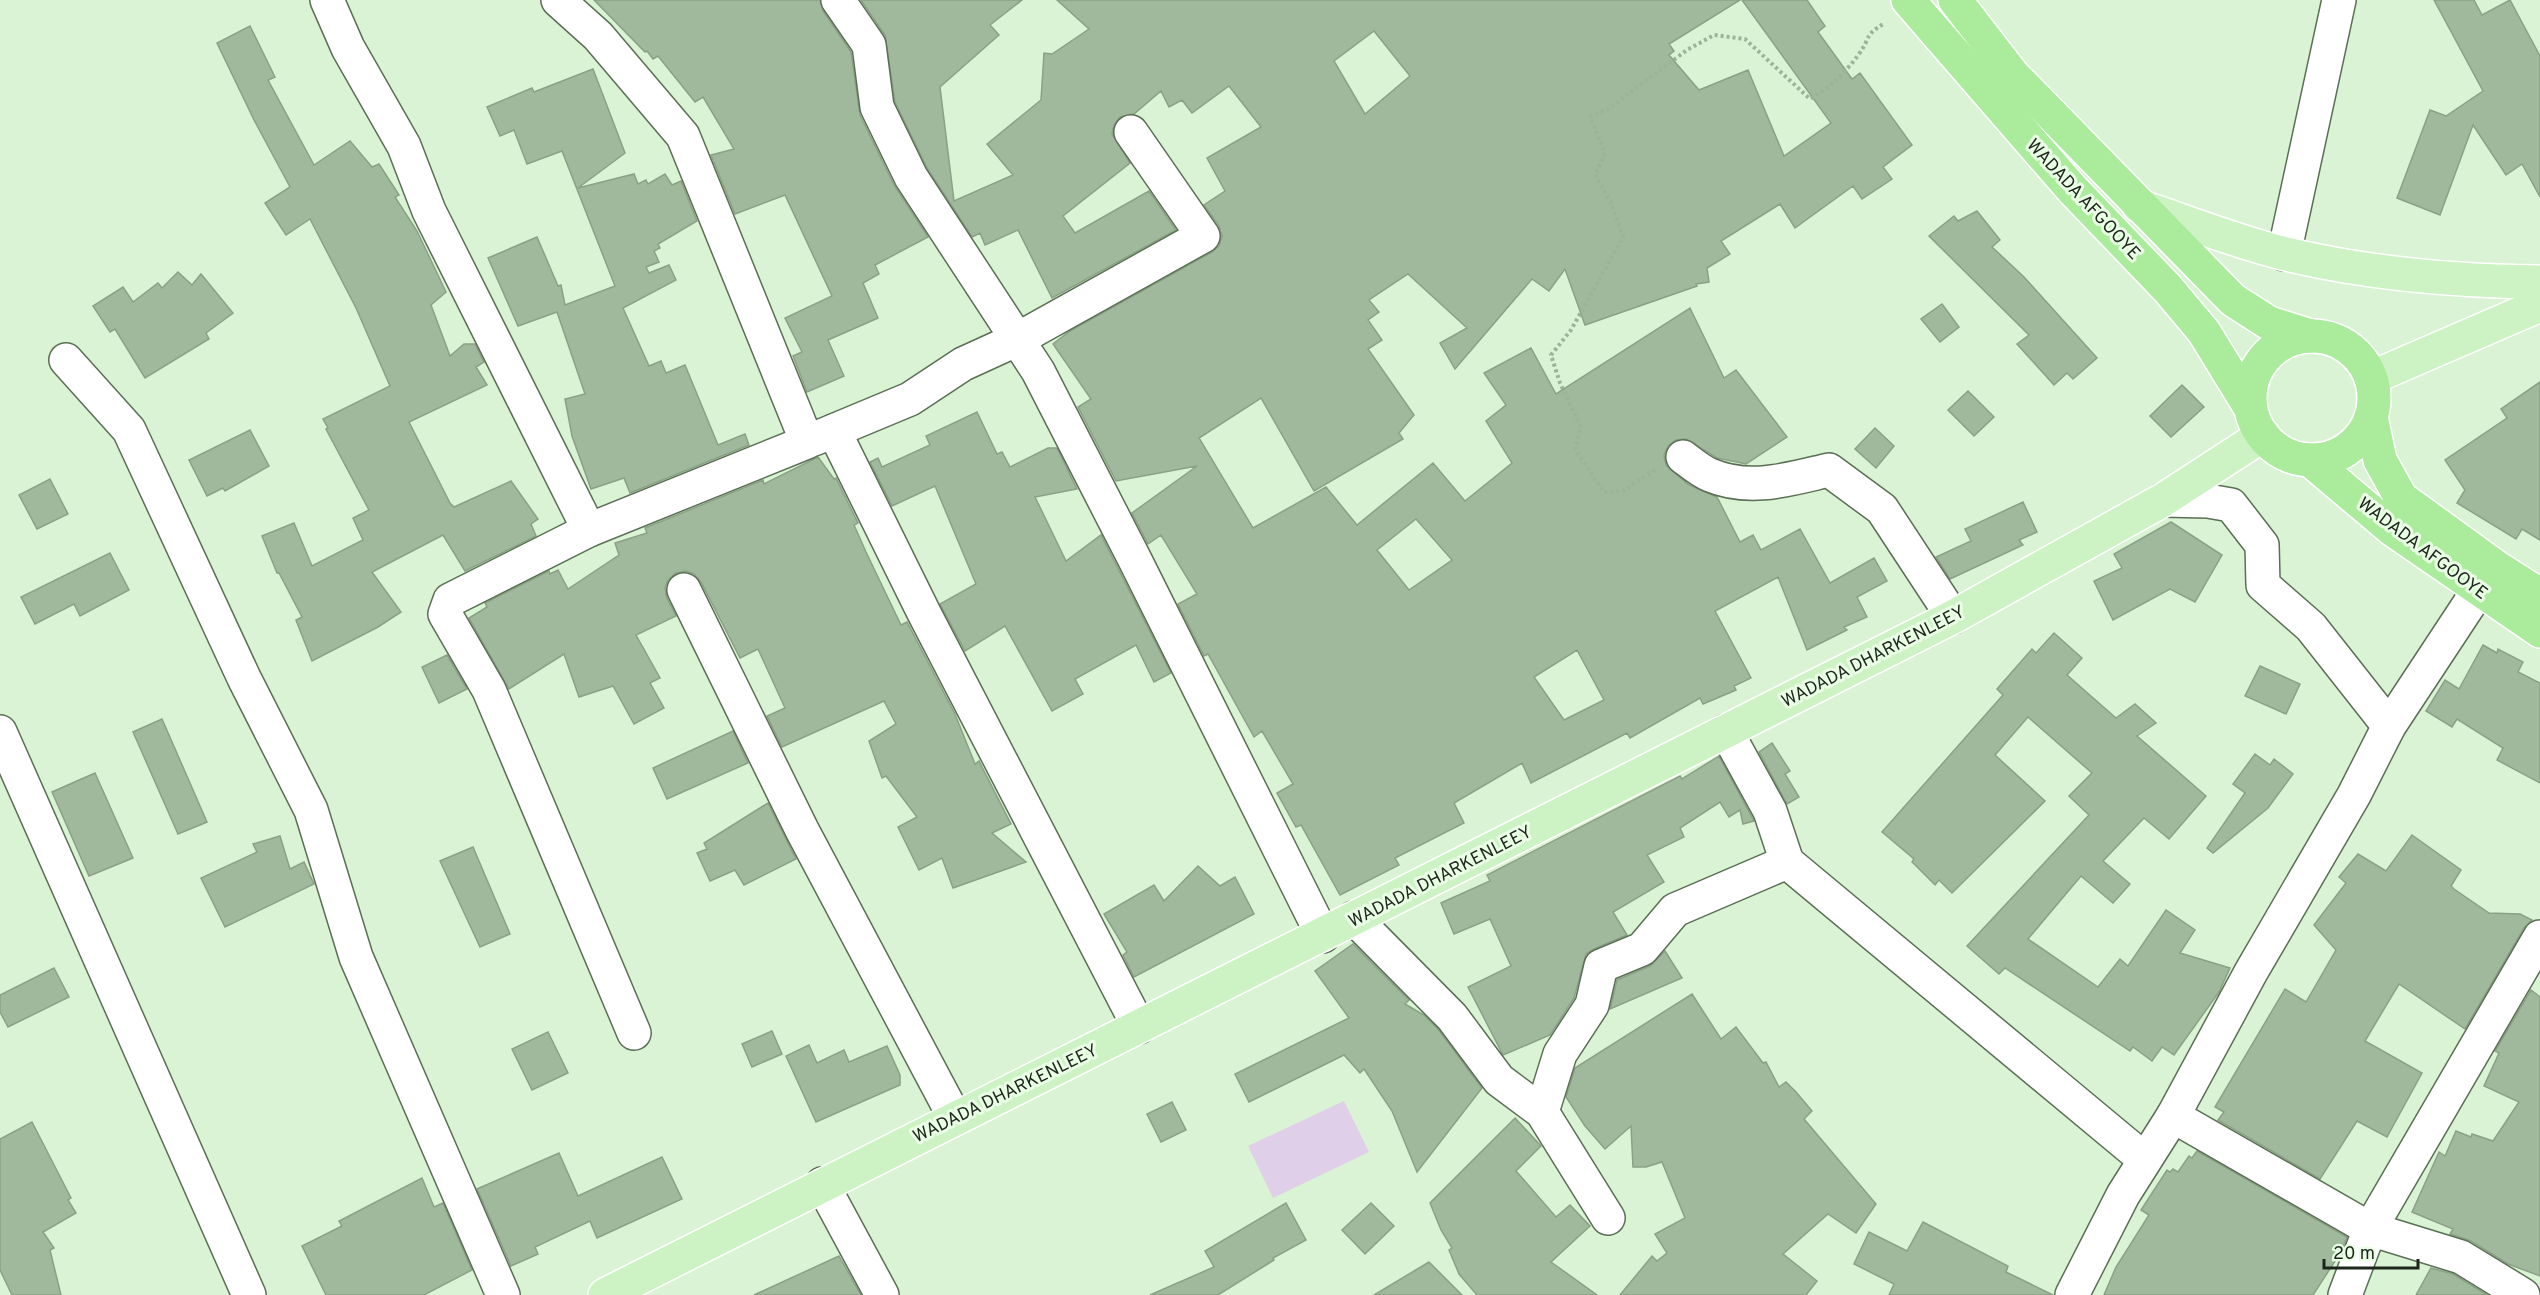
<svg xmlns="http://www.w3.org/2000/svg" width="2540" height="1295" font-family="Overpass,sans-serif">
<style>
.green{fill:#dfcfe9}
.building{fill:#a0b89b;stroke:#8aa185;stroke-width:1.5;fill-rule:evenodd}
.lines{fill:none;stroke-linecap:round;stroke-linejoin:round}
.minor-casing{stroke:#5a6f55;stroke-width:36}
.major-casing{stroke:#fff;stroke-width:36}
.highway-casing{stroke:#fff;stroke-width:36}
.path{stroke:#9eb299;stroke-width:4;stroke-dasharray:3 3;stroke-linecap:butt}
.minor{stroke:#fff;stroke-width:33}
.major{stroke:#cdf3c4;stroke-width:33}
.highway{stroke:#abeb9c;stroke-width:33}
.labels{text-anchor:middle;stroke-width:6;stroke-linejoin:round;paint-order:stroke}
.street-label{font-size:18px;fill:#1d261b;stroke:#eafee6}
</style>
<rect width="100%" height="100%" fill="#daf3d4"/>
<path class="green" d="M1344 1101 1369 1152 1273 1198 1248 1146Z"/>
<g class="building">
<path d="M594 0H820L823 11 851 52 860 115 894 185 928 237 875 265 879 274 863 283 878 318 828 340 844 376 807 392 793 356 802 352 785 318 832 296 785 195 735 214 711 155 734 149 703 97 695 102 658 56 653 59 647 51 645 52Z"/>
<path d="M861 0H1022L990 25 999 35 940 87 954 201 1013 175 987 144 1041 100 1044 53 1052 54 1089 29 1057 0H1740L1669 44 1674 51 1669 55 1699 90 1748 70 1784 156 1831 123 1742 0H1807L1825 26 1818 32 1852 79 1860 73 1912 145 1883 167 1892 179 1862 199 1853 186 1795 228 1780 204 1721 241 1730 254 1707 268 1709 282 1696 284 1697 286 1585 325 1565 269 1549 291 1532 279 1455 369 1440 343 1467 328 1408 274 1369 300 1379 312 1368 320 1382 340 1368 349 1414 415 1399 433 1403 439 1314 491 1261 398 1199 438 1253 528 1326 487 1357 525 1433 463 1465 501 1512 463 1486 421 1506 405 1484 373 1531 348 1556 394 1690 308 1724 378 1736 370 1787 437 1746 464 1717 458 1686 439 1676 440 1668 446 1664 455 1666 465 1689 485 1717 497 1740 542 1753 535 1761 550 1800 529 1830 583 1874 558 1887 581 1857 597 1867 617 1844 627 1847 630 1807 650 1778 577 1715 611 1751 678 1734 686 1736 690 1703 704 1700 698 1630 738 1627 733 1531 783 1522 763 1454 803 1464 823 1395 858 1399 865 1340 895 1301 825 1296 827 1277 793 1293 784 1262 731 1254 737 1208 654 1204 656 1178 604 1197 594 1161 535 1148 544 1132 513 1197 466 1116 481 1078 407 1091 399 1053 344 1070 331 1212 252 1219 246 1222 236 1219 226 1204 205 1225 191 1207 158 1261 127 1229 86 1192 113 1182 100 1169 107 1161 91 1134 114 1120 117 1114 125 1112 134 1130 163 1063 216 1075 233 1149 191 1176 230 1052 298 1018 230 985 245 980 233 972 237 927 168 895 102 885 35ZM1374 31 1410 76 1365 114 1334 61ZM1416 519 1452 560 1409 590 1377 550ZM1577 650 1604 700 1564 720 1534 677Z"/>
<path d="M2434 0H2474L2482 15 2510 0 2540 56V197L2522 164 2506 175 2473 125 2440 215 2397 198 2430 110 2446 116 2483 91Z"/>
<path d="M250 26 275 77 268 80 314 165 350 141 372 167 379 164 399 195 395 197 417 231 446 292 431 305 450 356 464 344H475L484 362 476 367 487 385 409 422 450 503 454 507 511 481 538 519 531 524 536 536 465 571 443 535 372 572 401 612 378 627 312 661 296 620 302 617 279 573H277L262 536 294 523 312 566 363 540 353 518 369 510 326 429 328 428 323 419 390 386 356 308 310 219 286 235 265 203 290 187 254 120 217 43Z"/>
<path d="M593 69 625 153 578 188 634 174 638 184 646 180 648 184 665 174 672 185 681 181 697 221 658 244 660 248 654 251 659 262 646 267 649 273 669 265 676 280 623 308 649 366 661 361 666 373 685 365 718 445 745 434 749 445 630 493 624 478 591 489 572 436 565 399 585 394 557 312 518 326 488 258 537 237 558 286 561 285 565 305 615 286 562 151 527 164 514 130 500 136 487 107 532 88 534 92Z"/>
<path d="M1977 211 2000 240 1992 247 2024 277 2097 358 2073 379 2067 373 2054 385 2017 344 2029 335 1929 236 1954 216 1958 221Z"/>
<path d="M178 272 192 285 201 274 233 313 206 333 209 339 145 378 115 329 110 332 93 306 123 287 133 302 158 283 162 288Z"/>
<path d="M1942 304 1959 327 1940 342 1921 319Z"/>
<path d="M2540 382V540L2522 529 2516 539 2457 503 2465 490 2445 460 2507 418 2501 409Z"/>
<path d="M2182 385 2204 407 2171 437 2150 416Z"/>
<path d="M1968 391 1994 417 1974 436 1948 410Z"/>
<path d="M977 412 997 454 1002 452 1010 467 1048 448H1057L1077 489 1035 497 1066 561 1101 535 1171 673 1154 682 1136 645 1075 679 1083 694 1052 711 1005 626 965 651 940 604 976 584 935 486 892 506 870 462 878 458 882 467 930 445 926 436Z"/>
<path d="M1875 428 1894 446 1876 468 1855 449Z"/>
<path d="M250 430 269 466 225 491 223 488 207 496 189 460Z"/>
<path d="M818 457 834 479 836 478 858 523 854 525 866 552 901 625 907 622 955 714 975 764 979 761 1011 824 992 833 1026 862 953 888 942 858 919 870 898 827 917 817 886 776 882 778 869 741 896 724 884 701 782 747 767 716 785 708 758 649 740 658 701 582 694 574 686 571 676 573 668 580 665 588 667 598 676 616 636 635 660 678 650 683 664 708 634 724 613 686 579 697 564 654 509 689 469 618 487 607 485 603 549 571 550 574 558 570 568 589 619 555 615 543 647 533 645 528 763 480 764 484Z"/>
<path d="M50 479 68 514 37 529 19 495Z"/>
<path d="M2023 502 2037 532 2019 540 2023 545 1950 579 1936 557 1971 541 1965 529Z"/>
<path d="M2171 522 2222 555 2195 602 2170 589 2113 620 2094 581 2122 568 2114 554Z"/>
<path d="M110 553 129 590 80 616 74 604 35 624 21 597Z"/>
<path d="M2054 633 2082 658 2067 675 2116 718 2135 704 2156 723 2137 736 2206 796 2169 839 2144 818 2103 861 2130 884 2113 903 2081 876 2028 939 2098 987 2120 959 2128 966 2166 910 2195 930 2180 953 2230 968 2219 992 2174 1055 2162 1047 2152 1061 2133 1047 2130 1051 2005 968 1999 974 1967 946 2089 815 2069 796 2092 773 2028 717 1995 755 2045 801 1952 893 1939 880 1935 885 1912 862 1914 859 1882 832 2003 695 1997 689 2032 649 2036 653Z"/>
<path d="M2483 645 2497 653 2498 649 2523 662 2518 672 2540 683V783L2497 760 2503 748 2457 719 2452 727 2426 711 2445 680 2459 689Z"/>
<path d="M447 655 467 689 439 703 422 667Z"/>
<path d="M2260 666 2300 684 2286 714 2245 696Z"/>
<path d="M162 719 207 822 178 834 133 732Z"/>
<path d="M733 731 748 763 667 799 653 768Z"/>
<path d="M1772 743 1790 771 1785 774 1799 797 1787 804 1759 752Z"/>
<path d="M2255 754 2270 765 2274 759 2293 774 2268 808 2213 853 2207 848 2245 793 2233 784Z"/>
<path d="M1719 756 1754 821 1743 824 1740 810 1729 817 1720 802 1680 828 1684 837 1647 855 1664 882 1613 912 1627 935 1594 949 1586 954 1574 998 1550 1035 1503 1055 1468 987 1511 966 1490 919 1454 934 1441 903 1490 881 1487 875 1680 776 1682 779Z"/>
<path d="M95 773 133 858 89 876 52 792Z"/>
<path d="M768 803 796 859 744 885 735 870 710 881 697 853 707 849 704 843Z"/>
<path d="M2412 835 2461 870 2451 886 2454 889 2489 913 2520 914 2532 920 2524 928 2465 1029 2399 984 2365 1041 2422 1073 2387 1137 2357 1121 2320 1179 2218 1120 2224 1112 2215 1107 2285 989 2306 1002 2336 950 2314 925 2346 883 2339 877 2358 854 2386 871Z"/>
<path d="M280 836 290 869 304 862 314 884 225 927 201 878 257 852 253 844Z"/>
<path d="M473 847 510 934 480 947 440 861Z"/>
<path d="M1198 866 1220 886 1235 877 1254 914 1134 977 1123 955 1127 952 1104 914 1154 885 1164 901Z"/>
<path d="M1353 944 1409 1000 1405 1004 1424 1015 1438 1029 1482 1088 1417 1172 1392 1111 1364 1069 1360 1073 1344 1055 1249 1102 1235 1074 1349 1018 1315 971Z"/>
<path d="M1665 951 1682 978 1610 1009 1617 980 1650 966Z"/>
<path d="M54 968 69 997 8 1027 0 1012V995Z"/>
<path d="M2531 990 2540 997V1276L2508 1264 2471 1241 2450 1234 2453 1229 2412 1212 2439 1152 2445 1156 2456 1131 2471 1137 2472 1134 2493 1141 2519 1102 2484 1086 2499 1053 2495 1051Z"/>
<path d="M1692 994 1721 1039 1736 1027 1763 1063 1766 1062 1779 1087 1786 1082 1796 1092 1812 1111 1804 1119 1876 1204 1856 1233 1828 1214 1783 1254 1817 1281 1806 1295H1620L1652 1256 1657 1261 1667 1253 1655 1234 1685 1218 1662 1162 1646 1167H1633L1631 1126 1605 1149 1585 1126 1566 1097 1575 1068Z"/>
<path d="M772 1031 782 1054 752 1067 742 1044Z"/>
<path d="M548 1032 568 1073 532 1090 512 1049Z"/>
<path d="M809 1045 817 1063 844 1050 849 1062 887 1046 900 1075V1085L816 1122 786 1056Z"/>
<path d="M1172 1102 1186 1130 1161 1142 1147 1114Z"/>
<path d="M1515 1118 1541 1146 1516 1171 1556 1217 1570 1205 1590 1226 1551 1262 1597 1295H1477L1459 1274 1449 1250 1452 1248 1441 1230 1430 1203Z"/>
<path d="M32 1122 71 1198 68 1200 76 1213 43 1232 54 1248 50 1250 61 1295H12L0 1270V1139Z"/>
<path d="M2197 1151 2347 1237 2341 1252 2313 1295H2104L2116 1267 2149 1215 2141 1210 2167 1170 2170 1172 2173 1169 2178 1172 2189 1156 2192 1158Z"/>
<path d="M559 1153 578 1196 662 1157 682 1199 597 1238 590 1221 535 1247 538 1254 511 1266 477 1189Z"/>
<path d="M422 1178 434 1207 443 1203 472 1270 424 1295H326L302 1246 342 1226 339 1221Z"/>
<path d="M1286 1203 1306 1240 1273 1258 1274 1260 1218 1295H1150L1214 1267 1205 1251Z"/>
<path d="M1371 1203 1394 1226 1365 1254 1342 1230Z"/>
<path d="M1923 1222 2008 1266 2006 1272 2053 1295H1889L1894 1284 1854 1264 1869 1232 1907 1251Z"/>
<path d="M839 1256 861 1295H754Z"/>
<path d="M1429 1262 1462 1295H1374Z"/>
<path d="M2431 1268 2453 1274 2487 1295H2416Z"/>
</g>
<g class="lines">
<defs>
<g id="minor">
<path d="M327 0 348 48 404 146 429 211 589 530"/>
<path d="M558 0 598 36 683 136 807 442 589 530 450 600 445 614 489 690 634 1033"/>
<path d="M838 0 869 45 877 107 911 177 1038 371 1134 558 1323 936"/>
<path d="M2284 254 2339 0"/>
<path d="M66 360 129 430 244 678 311 810 356 957 503 1295"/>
<path d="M834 431 924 613 1139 1027"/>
<path d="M814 439 910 399 963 364 1018 339 1203 236 1131 132"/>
<path d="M1683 457C1691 463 1700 471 1710 475 1750 492 1790 479 1829 470L1882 509 1953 617"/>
<path d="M2163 500 2208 501 2231 505 2262 545 2263 585 2311 627 2389 726"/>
<path d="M684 590 802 830 955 1118"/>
<path d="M1726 731 1770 811 1787 862 2144 1159"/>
<path d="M0 732 249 1295"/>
<path d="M1354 918 1452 1017 1499 1080 1542 1112 1608 1218"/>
<path d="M1542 1112 1560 1054 1592 1005 1601 966 1642 949 1675 910 1787 862"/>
<path d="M2173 1116 2370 1229 2461 1257 2523 1295"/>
<path d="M822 1184 882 1295"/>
<path d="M2072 1295 2123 1195 2173 1116 2251 972 2354 795 2389 726 2478 591"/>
<path d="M2345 1295 2370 1229 2540 937"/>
</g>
<g id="major">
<path d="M2139 206C2187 222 2237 242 2286 254 2369 274 2455 281 2540 282"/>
<path d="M2371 378 2540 305"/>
<path d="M605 1295 1953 617 2163 500 2263 435"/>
</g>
<g id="highway">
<path d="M1908 0 2072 189 2168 289 2204 332 2250 407"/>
<path d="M1955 0 2013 75 2233 300 2269 323 2311 336"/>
<circle cx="2312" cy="398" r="62"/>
<path d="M2371 417 2380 460 2401 498 2499 569 2540 595"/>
<path d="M2310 460 2393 530 2540 631"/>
</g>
</defs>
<use href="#minor" class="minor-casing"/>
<use href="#major" class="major-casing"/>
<use href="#highway" class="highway-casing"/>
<path class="path" d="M1655 470 1623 491 1604 492 1575 449 1581 427 1560 383 1551 355 1571 330 1623 237 1611 203 1595 175 1605 153 1590 117 1608 109 1687 50 1714 35 1745 39 1810 99C1829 88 1846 72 1859 54 1872 36 1863 36 1885 23"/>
<use href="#minor" class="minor"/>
<use href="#major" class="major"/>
<use href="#highway" class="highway"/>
</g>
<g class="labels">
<g class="street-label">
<text transform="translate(2084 199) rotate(47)" y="6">WADADA AFGOOYE</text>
<text transform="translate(2423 548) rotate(37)" y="6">WADADA AFGOOYE</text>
<text transform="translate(1873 656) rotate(-27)" y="6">WADADA DHARKENLEEY</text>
<text transform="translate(1440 876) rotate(-27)" y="6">WADADA DHARKENLEEY</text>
<text transform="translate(1005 1093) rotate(-26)" y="6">WADADA DHARKENLEEY</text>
</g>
</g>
<path d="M2324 1259v9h94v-9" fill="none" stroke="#1d261b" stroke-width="3"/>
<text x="2333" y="1259" font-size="18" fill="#1d261b" stroke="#eafee6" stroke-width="4.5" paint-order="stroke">20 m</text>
</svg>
